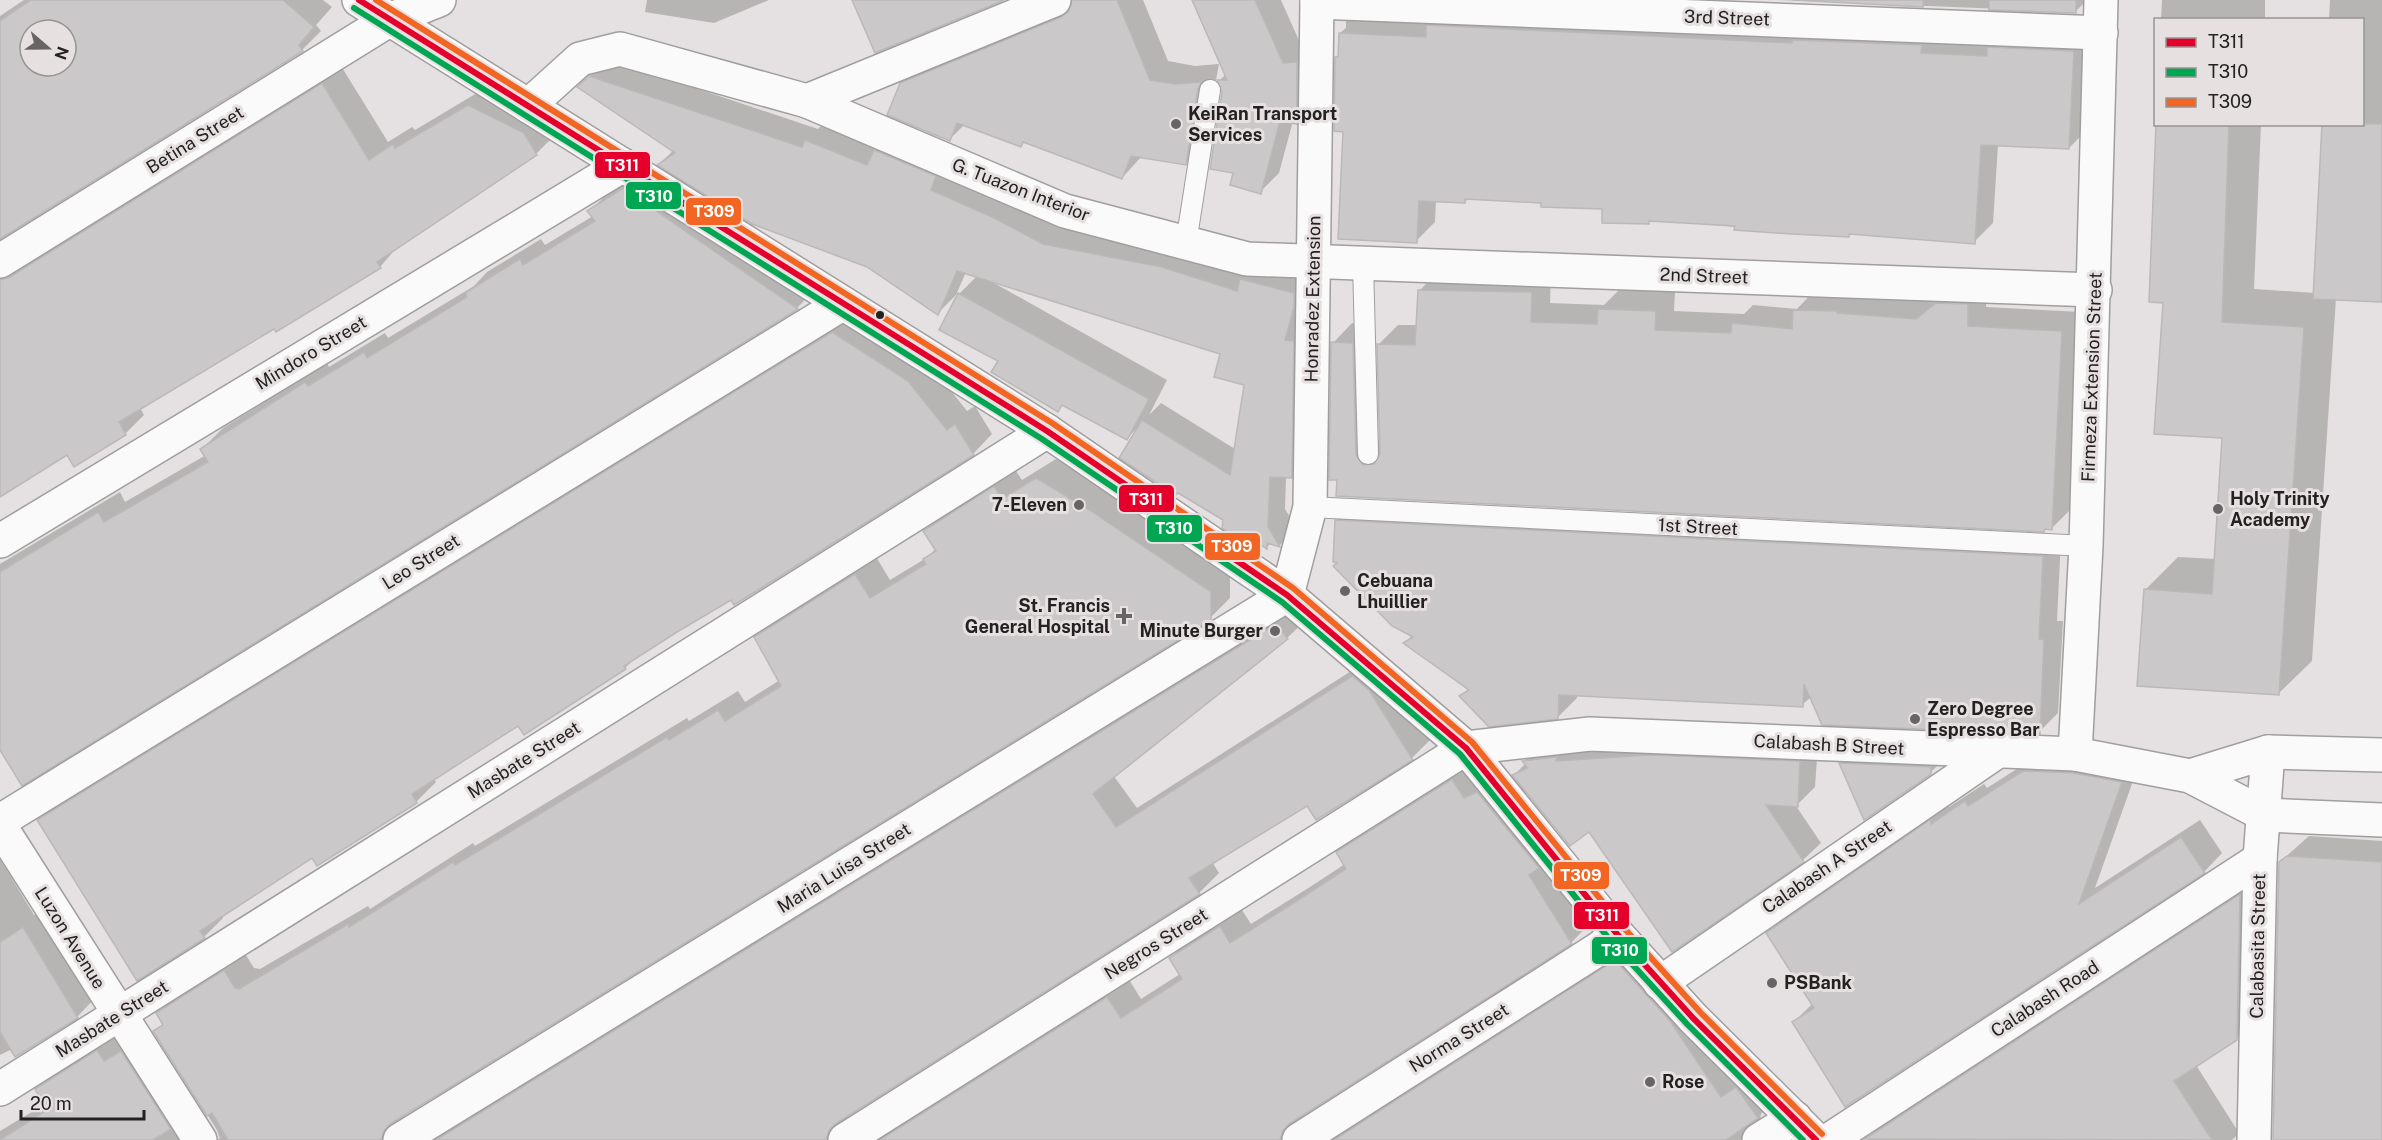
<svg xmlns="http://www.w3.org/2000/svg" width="2382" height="1140" font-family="'Public Sans',sans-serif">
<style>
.shadow{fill:#0003;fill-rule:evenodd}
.building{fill:#cbc8c9;stroke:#bab8b8;stroke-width:1.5;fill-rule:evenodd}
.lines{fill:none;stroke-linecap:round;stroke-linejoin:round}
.lane-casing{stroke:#a09e9e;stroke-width:22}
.street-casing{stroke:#a09e9e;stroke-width:36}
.secondary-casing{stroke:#a09e9e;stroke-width:36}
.lane{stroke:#fbfafb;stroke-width:20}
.street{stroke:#fbfafb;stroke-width:33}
.secondary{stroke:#fbfafb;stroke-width:33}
.bus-1-casing{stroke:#e6e0e1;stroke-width:10}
.bus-2-casing{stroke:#e6e0e1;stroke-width:10}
.bus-3-casing{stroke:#e6e0e1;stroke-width:10}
.bus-1{stroke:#e4002b;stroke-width:6}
.bus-2{stroke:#00a651;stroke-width:6}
.bus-3{stroke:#f26522;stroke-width:6}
.poi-dot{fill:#676465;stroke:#e6e0e1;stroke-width:2}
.bus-dot{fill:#232122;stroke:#e6e0e1;stroke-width:2}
.labels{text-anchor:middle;stroke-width:6;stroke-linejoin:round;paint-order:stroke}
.street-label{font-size:18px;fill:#232122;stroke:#e6e0e1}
.poi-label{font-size:18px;font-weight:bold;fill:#232122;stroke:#e6e0e1;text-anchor:start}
.line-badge{stroke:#e6e0e1;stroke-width:2}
.badge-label{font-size:16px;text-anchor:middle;font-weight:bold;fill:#fff}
</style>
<rect width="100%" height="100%" fill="#e5e1e2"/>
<g class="shadow">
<path d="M24 0H323L332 7 316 25 321 31 302 50 0 239V16ZM30 30H66V66H30Z"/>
<path d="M647 0H769L714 23 645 12Z"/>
<path d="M1074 0H1143L1168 61 1195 66 1219 64 1204 145 1186 164 1142 156 1122 178 1025 141 1021 146 965 124 949 140 901 84 920 65Z"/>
<path d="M1193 0H1281L1301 45 1315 103 1296 122 1293 121 1279 173 1260 192 1235 172 1223 92 1219 81 1226 74Z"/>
<path d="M1779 0H2087L2075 12Z"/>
<path d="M2162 0H2265V20H2161Z"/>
<path d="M2330 0H2382V300L2336 298 2312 661 2278 694 2145 590 2178 557 2215 559 2224 436 2164 301 2157 124H2261L2254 289 2315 293 2362 124V20H2329Z"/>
<path d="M1365 4 2092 32 2088 129 2069 148 1998 145 1993 223 1974 242 1852 233 1848 236 1652 220 1648 223 1604 207 1469 198 1465 202 1436 200 1435 222 1416 241 1345 131 1336 58 1339 55 1340 33 1346 28V22Z"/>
<path d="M608 59 818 129 824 123 953 158 1312 276 1309 459 1291 477H1286L1285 509 1297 528 1280 545 1271 543 1267 547 1225 519 1137 428 1127 439 1064 404 1058 410 1000 360 959 294 977 276 966 272 956 295 938 313 867 266 659 164 674 150 579 87ZM987 279 1221 353 1245 384 1235 449 1161 403 1149 415 1167 380Z"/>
<path d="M341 66 388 142 412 127 415 130 487 87 555 135 536 154 398 246 380 267 140 408 144 415 125 434 74 465 67 453 0 491V243Z"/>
<path d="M645 167 817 288 797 308 0 747V564L120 492 125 502 206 455 202 449 223 428 327 363 329 367 385 333 388 338 474 286 487 272 541 239 545 245 593 216 589 212 610 191Z"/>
<path d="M1439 271 1551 274 1550 303 1604 305 1619 290 1675 292 1674 311 1744 314 1753 305 1797 309 1814 291 1987 285 1986 307 2081 312 2071 509 2052 528 2044 530 1338 495 1333 343 1352 323 1372 324 1375 434 1381 445 1379 344 1398 325H1417L1419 291Z"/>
<path d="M852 314 927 361 967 411 975 406 992 434 973 454 731 598 636 657 625 668 519 724 434 779 436 782 416 802 312 856 222 915 223 918 204 937 39 820 59 801Z"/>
<path d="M1056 459 1111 491 1230 572V598L1210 618 402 1115 404 1130 1297 605 1307 619 1287 638 1113 775 1137 808 1373 657 1431 739 1412 758 1308 804 1212 862 1219 873 1199 893 847 1115 849 1131 1128 978 1141 999 1180 974 1171 958 1190 938 1240 907 1251 924 1310 887 1345 864 1338 852 1358 833 1473 760 1590 923 1571 943 1301 1115 1303 1131 1636 941 1777 1097 1761 1114 1760 1120 1814 1126 1824 1140H0V1131L45 1104 36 1090 56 1070 117 1031 212 1137 220 1139 217 1130 155 1032 164 1023 158 1013 178 993 244 952 254 968 260 969 368 906 370 909 473 843 475 846 687 718 689 721 738 691 745 702 780 680 756 637 776 618 875 555 890 580 928 557 936 548 925 531 945 511 1014 468 1022 480Z"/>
<path d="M1355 502 2061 538 2057 621H2063L2058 713 2039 732 1811 697 1802 705 1577 694V698L1558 717 1461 696 1469 688 1405 643 1413 635 1339 562 1336 521Z"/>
<path d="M1541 743 1818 744 1815 787 1796 806 1821 843 1803 860 1589 830 1514 775 1526 763 1524 761Z"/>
<path d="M2042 753 2139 764 2095 888 2200 820 2222 853 2204 872 1793 1023 1813 1003 1768 933 1786 915 1949 803V807L1984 784 1987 788Z"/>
<path d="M1850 755 1940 763 1930 773 1841 763Z"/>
<path d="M2309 836 2382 841V1140H2274L2280 862Z"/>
<path d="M0 859 34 915 42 910 95 998 77 1017 0 1055Z"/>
<path d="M2259 877 2256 1019 2236 1038 2196 1065 2239 1133 2232 1140H2044L2040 1122 2012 1140H1867L1886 1120Z"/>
</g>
<g class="building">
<path d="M31 0H283L314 27 299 45 303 51 0 239V21ZM30 30H66V66H30Z"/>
<path d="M852 0H1004L875 53Z"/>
<path d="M1072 0H1117L1150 80 1175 84 1202 82 1198 88 1186 165 1131 156 1122 179 1023 142 1021 147 957 123 950 141 887 115 900 83 1061 17 1069 11Z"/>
<path d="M1192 0H1255L1283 63 1297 62V124L1280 121 1261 194 1230 185 1233 173 1210 169 1222 92 1217 80H1227Z"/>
<path d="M1793 0H1923V7Z"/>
<path d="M1989 0H2076V13L1989 10Z"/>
<path d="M1426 25 1792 43V40L1922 45 1921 53 1987 56V47L2074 51 2069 149 1981 145 1975 244 1849 234V237L1792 234 1734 230 1735 226 1649 221V224L1602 223V209L1541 207V203L1465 199V203L1419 201 1417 243 1338 239 1343 132 1334 131 1335 57H1338L1339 33 1426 37Z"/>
<path d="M589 76 802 147 805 140 867 165 874 150 936 176 931 190 992 217 1043 244 1162 267 1237 291 1240 279 1294 293V307L1285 340 1294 341 1292 478 1270 477 1268 527 1280 547 1267 543V549L1252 539 1228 532 1222 528 1223 520 1178 493 1175 495 1119 458 1142 420 1230 475 1244 385 1214 377 1220 354 957 271 938 315 867 267 752 224 657 165 675 153 577 87Z"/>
<path d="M322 83 369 160 393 144 395 148 468 105 524 133 537 155 377 262 381 268 276 332 274 329 119 422 126 435 74 467 67 455 0 497V280L10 277Z"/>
<path d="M2156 124H2229L2222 322 2304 327 2279 695 2137 686 2144 589 2212 594 2222 438 2154 434 2163 303 2149 302Z"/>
<path d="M2322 124H2382V302L2313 299Z"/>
<path d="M623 188 798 309 22 786 0 750V572L98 512 104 522 208 462 200 449 305 382 308 386 364 352 367 358 467 297 465 293 520 259 523 265 595 221 587 211Z"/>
<path d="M1418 290 1532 292 1531 322 1597 324 1598 309 1656 311 1655 330 1731 333 1732 323 1792 329 1793 310 1837 311V313L1916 319 1936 303 1968 304V326L2062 331 2052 530 2045 529 2044 532 1336 496 1337 480H1329L1331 342 1353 343 1356 455 1363 465 1374 464 1380 454 1377 344 1415 345Z"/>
<path d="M958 293 1149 399 1127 440 1062 405 1058 412 991 372 998 361 939 330Z"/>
<path d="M832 332 908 381 947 430 955 424 974 455 734 605 731 600 677 632 624 666 626 669 524 735 518 726 412 794 417 803 317 866 312 858 200 931 205 938 137 981 37 820Z"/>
<path d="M1036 478 1091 511 1211 592V620L390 1124 384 1131 381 1140H228L212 1113 207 1116 153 1031 163 1025 156 1013 224 970 235 988 239 989 348 924 349 927 453 862 455 865 667 737 669 740 718 710 725 721 781 686 754 637 855 574 870 598 926 564 923 559 936 551 923 531 994 486 1002 499Z"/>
<path d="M1335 520 2043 556 2039 639 2044 640 2040 734 1822 725 1804 684 1803 707 1559 695 1558 719 1489 727 1459 696 1469 690 1403 643 1413 637 1392 626 1333 566 1337 563 1333 562Z"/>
<path d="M1276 624 1288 639 1093 794 1116 827 1352 676 1369 690 1413 760 1316 820 1307 806 1189 878 1200 894 835 1124 829 1131 826 1140H436Z"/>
<path d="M1650 755 1800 761 1798 807 1766 805 1804 862 1672 952 1589 832 1570 846 1512 775 1528 768 1522 761 1557 757 1556 761Z"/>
<path d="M1839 763 1931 767V774L1864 820Z"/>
<path d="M2023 771 2073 773 2122 782 2079 904 2181 837 2205 873 1845 1107 1792 1022 1814 1008 1766 933 1931 819V824L1965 801 1968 806Z"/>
<path d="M1452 779 1464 798 1477 792 1539 868 1529 875 1572 944 1289 1124 1283 1131 1280 1140H880L1107 997 1121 1018 1182 979 1169 958 1220 926 1230 943 1289 906 1346 869 1336 852Z"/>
<path d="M2287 856 2382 862V1140H2273L2279 862Z"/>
<path d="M2240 894 2237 1040 2174 1081 2212 1140 1865 1139Z"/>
<path d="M23 927 78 1018 15 1057 0 1032V942Z"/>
<path d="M1615 960 1670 1021 1721 1097 1736 1087 1758 1118 1726 1140H1334Z"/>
<path d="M97 1050 104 1061 121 1051 171 1129 153 1140H0L47 1110 35 1089Z"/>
</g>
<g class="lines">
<defs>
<g id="lane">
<path d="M1186 243 1210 90"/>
<path d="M1363 263 1368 454"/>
<path d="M1310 507 2086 546"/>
</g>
<g id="street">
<path d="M1317 2 2101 33"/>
<path d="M807 101 1054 0"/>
<path d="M528 106 580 59 620 49 807 101 1065 211 1247 259 2095 290"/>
<path d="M0 261 389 20 439 0"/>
<path d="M0 541 623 165"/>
<path d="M2075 754 2086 546 2101 0"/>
<path d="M2190 776 2268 752 2382 755"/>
<path d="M0 821 842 304"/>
<path d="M0 826 200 1140"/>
<path d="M1660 983 1995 753"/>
<path d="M0 1089 1047 431"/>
<path d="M400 1140 1287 595 1310 507 1317 0"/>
<path d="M845 1140 1466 748 1590 734 2075 754 2190 776 2265 815 2382 820"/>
<path d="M1299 1140 1600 948 1617 934"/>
<path d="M1759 1140 1795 1118"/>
<path d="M1829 1140 2260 859"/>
<path d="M2254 1140 2260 859 2268 752"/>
</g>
<path id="secondary" d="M359 0 1047 431 1287 595 1466 748 1617 934 1693 1018 1816 1140"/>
</defs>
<use href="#lane" class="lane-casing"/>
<use href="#street" class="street-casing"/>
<use href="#secondary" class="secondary-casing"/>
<use href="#lane" class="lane"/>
<use href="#street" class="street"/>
<use href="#secondary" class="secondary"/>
<defs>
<path id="bus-1" d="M359 0 1047 431 1287 595 1466 748 1617 934 1693 1018 1816 1140"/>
<path id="bus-2" d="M354 8 1042 439 1282 602 1460 754 1610 940 1687 1024 1803 1140"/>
<path id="bus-3" d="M376 0 1052 423 1293 588 1472 742 1624 928 1700 1012 1822 1134"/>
</defs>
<use href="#bus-1" class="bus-1-casing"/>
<use href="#bus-2" class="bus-2-casing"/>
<use href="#bus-3" class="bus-3-casing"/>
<use href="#bus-1" class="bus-1"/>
<use href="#bus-2" class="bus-2"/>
<use href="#bus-3" class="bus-3"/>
</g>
<g class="poi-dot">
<circle cx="1176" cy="124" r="6"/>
<circle cx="1079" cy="505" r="6"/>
<circle cx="2218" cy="509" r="6"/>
<circle cx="1345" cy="591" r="6"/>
<path d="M1121 607h6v6h6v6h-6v6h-6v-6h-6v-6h6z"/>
<circle cx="1275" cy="631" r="6"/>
<circle cx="1915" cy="719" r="6"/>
<circle cx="1772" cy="983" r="6"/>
<circle cx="1650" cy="1082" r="6"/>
</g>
<circle class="bus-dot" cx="880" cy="315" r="5"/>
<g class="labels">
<g class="street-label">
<text transform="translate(1727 18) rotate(2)" y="6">3rd Street</text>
<text transform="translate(195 140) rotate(-32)" y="6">Betina Street</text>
<text transform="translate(1021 190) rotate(21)" y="6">G. Tuazon Interior</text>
<text transform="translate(1704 276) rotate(2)" y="6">2nd Street</text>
<text transform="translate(1313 299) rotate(-89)" y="6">Honradez Extension</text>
<text transform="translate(311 353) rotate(-31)" y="6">Mindoro Street</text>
<text transform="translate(2092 377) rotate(-88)" y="6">Firmeza Extension Street</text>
<text transform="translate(1698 527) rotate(3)" y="6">1st Street</text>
<text transform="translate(421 562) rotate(-32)" y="6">Leo Street</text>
<text transform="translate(1829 745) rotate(3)" y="6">Calabash B Street</text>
<text transform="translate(524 760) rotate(-32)" y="6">Masbate Street</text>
<text transform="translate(1827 867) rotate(-34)" y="6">Calabash A Street</text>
<text transform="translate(844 868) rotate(-32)" y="6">Maria Luisa Street</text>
<text transform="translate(70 938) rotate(58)" y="6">Luzon Avenue</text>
<text transform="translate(1156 944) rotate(-32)" y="6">Negros Street</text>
<text transform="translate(2258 946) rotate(-89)" y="6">Calabasita Street</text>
<text transform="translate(2045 999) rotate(-33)" y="6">Calabash Road</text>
<text transform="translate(112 1019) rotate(-32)" y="6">Masbate Street</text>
<text transform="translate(1459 1038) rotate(-32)" y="6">Norma Street</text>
</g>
<g class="poi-label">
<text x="1188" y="120">KeiRan Transport<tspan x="1188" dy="21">Services</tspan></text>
<text x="2230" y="505">Holy Trinity<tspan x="2230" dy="21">Academy</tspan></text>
<text x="1067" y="511" text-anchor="end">7-Eleven</text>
<text x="1357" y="587">Cebuana<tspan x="1357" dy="21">Lhuillier</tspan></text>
<text x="1110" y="612" text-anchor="end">St. Francis<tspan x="1110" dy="21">General Hospital</tspan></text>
<text x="1263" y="637" text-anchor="end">Minute Burger</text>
<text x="1927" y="715">Zero Degree<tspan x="1927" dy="21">Espresso Bar</tspan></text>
<text x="1784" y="989">PSBank</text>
<text x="1662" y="1088">Rose</text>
</g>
</g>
<g class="line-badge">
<rect x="594" y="151" width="57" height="28" rx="6" fill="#e4002b"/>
<rect x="625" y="181" width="57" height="29" rx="6" fill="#00a651"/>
<rect x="685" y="197" width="57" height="29" rx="6" fill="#f26522"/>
<rect x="1118" y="484" width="57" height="29" rx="6" fill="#e4002b"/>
<rect x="1146" y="514" width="57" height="29" rx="6" fill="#00a651"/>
<rect x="1204" y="532" width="57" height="29" rx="6" fill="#f26522"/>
<rect x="1553" y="861" width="57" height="29" rx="6" fill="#f26522"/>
<rect x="1573" y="901" width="57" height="29" rx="6" fill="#e4002b"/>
<rect x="1591" y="936" width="57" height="29" rx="6" fill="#00a651"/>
</g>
<g class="badge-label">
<text x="622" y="171">T311</text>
<text x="654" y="202">T310</text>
<text x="714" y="217">T309</text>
<text x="1146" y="505">T311</text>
<text x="1174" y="534">T310</text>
<text x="1232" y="552">T309</text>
<text x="1581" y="881">T309</text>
<text x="1602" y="921">T311</text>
<text x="1620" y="956">T310</text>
</g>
<rect x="2154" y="18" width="210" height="108" fill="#e6e0e1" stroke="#989495" stroke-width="1.5"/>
<rect x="2166" y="38" width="30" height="9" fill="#e4002b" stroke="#989495" stroke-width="1.5"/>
<text x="2208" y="48" font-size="18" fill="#232122">T311</text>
<rect x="2166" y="68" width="30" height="9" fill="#00a651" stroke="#989495" stroke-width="1.5"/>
<text x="2208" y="78" font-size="18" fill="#232122">T310</text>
<rect x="2166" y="98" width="30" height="9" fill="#f26522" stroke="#989495" stroke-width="1.5"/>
<text x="2208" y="108" font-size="18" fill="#232122">T309</text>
<g transform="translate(48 48) rotate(110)"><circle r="28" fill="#e6e0e1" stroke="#989495" stroke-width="1.5"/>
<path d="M0-4.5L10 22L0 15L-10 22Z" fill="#676465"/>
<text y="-9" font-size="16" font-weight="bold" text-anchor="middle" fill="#232122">N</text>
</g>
<path d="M21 1110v9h123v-9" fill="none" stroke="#232122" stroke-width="3"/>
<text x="30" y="1110" font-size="18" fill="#232122" stroke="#e6e0e1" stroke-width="4.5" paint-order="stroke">20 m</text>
</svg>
